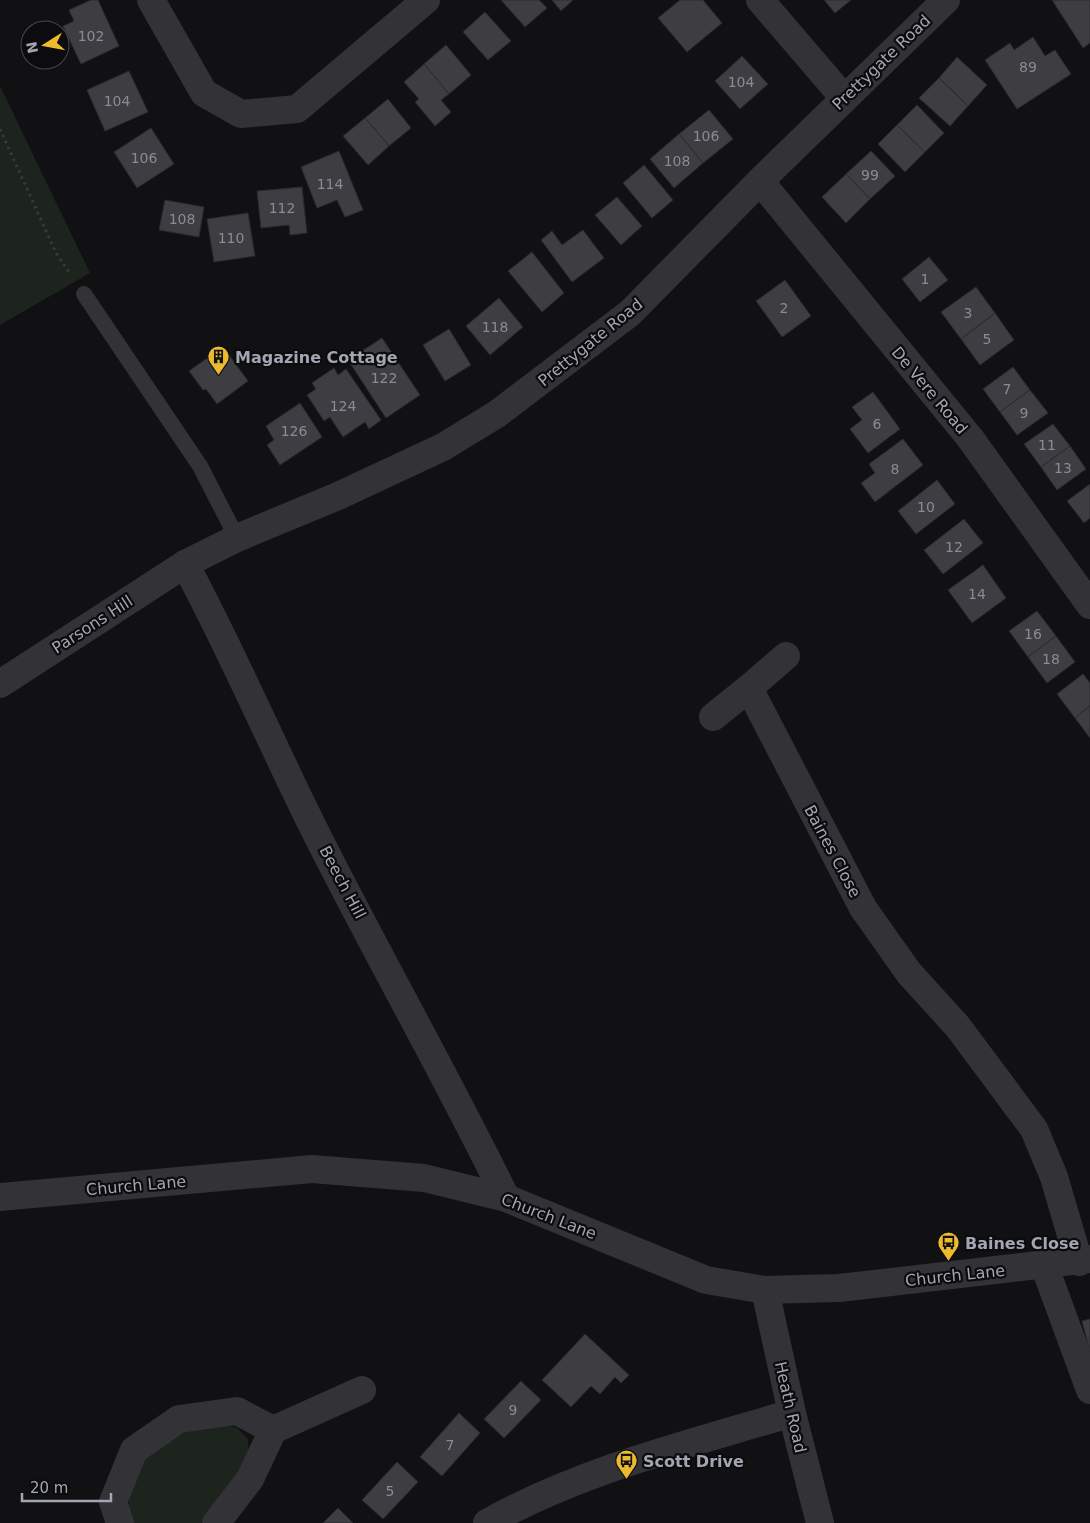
<svg xmlns="http://www.w3.org/2000/svg" width="1090" height="1523" font-family="'DejaVu Sans',sans-serif">
<style>
.green{fill:#1d241e}
.building{fill:#3d3d42;stroke:#2b2a2e}
.lines{fill:none;stroke-linecap:round;stroke-linejoin:round}
.path{stroke:#38393e;stroke-width:3;stroke-dasharray:2.5 4;stroke-linecap:butt}
.service{stroke:#323237;stroke-width:16}
.minor{stroke:#323237;stroke-width:28}
.tertiary{stroke:#323237;stroke-width:28}
.labels{text-anchor:middle;stroke-width:4.5;stroke-linejoin:round;paint-order:stroke}
.number-label{font-size:14px;fill:#898c96}
.street-label{font-size:16px;fill:#a2a6b2;stroke:#0c0b0d}
.poi-label{font-size:16px;font-weight:bold;fill:#a2a6b2;stroke:#0c0b0d;text-anchor:start}
</style>
<rect width="100%" height="100%" fill="#111012"/>
<g class="green">
<path d="M0 86 90 273 0 325Z"/>
<path d="M219 1424 237 1428 248 1439 249 1458 211 1514 201 1523H129C124 1457 159 1434 219 1424Z"/>
</g>
<g class="building">
<path d="M91 0H98L119 46 81 64 63 26 74 21 69 10Z"/>
<path d="M501 0H539L547 8 525 27Z"/>
<path d="M552 0H573L561 11Z"/>
<path d="M680 0H703L722 23 687 52 658 18Z"/>
<path d="M824 0H851L835 13Z"/>
<path d="M1052 0H1090V43L1083 48Z"/>
<path d="M485 12 511 41 488 60 463 32Z"/>
<path d="M1033 37 1045 56 1055 50 1071 74 1017 109 985 60 1010 43 1014 50Z"/>
<path d="M446 45 471 75 449 94 424 64Z"/>
<path d="M742 56 768 84 740 109 715 81Z"/>
<path d="M957 57 987 85 968 106 939 78Z"/>
<path d="M424 64 449 94 441 100 451 112 435 126 415 102 419 99 404 82Z"/>
<path d="M129 71 148 112 105 131 87 90Z"/>
<path d="M939 78 968 106 950 126 919 98Z"/>
<path d="M388 99 411 128 389 146 365 118Z"/>
<path d="M917 105 944 133 925 152 897 125Z"/>
<path d="M709 110 733 139 703 163 679 134Z"/>
<path d="M365 118 389 146 368 165 343 136Z"/>
<path d="M897 125 925 152 905 172 878 144Z"/>
<path d="M151 128 174 164 137 188 114 152Z"/>
<path d="M679 134 703 163 674 188 650 159Z"/>
<path d="M339 151 363 210 345 217 337 200 317 208 301 167Z"/>
<path d="M871 151 895 176 870 199 846 174Z"/>
<path d="M644 165 673 200 652 218 623 183Z"/>
<path d="M846 174 870 199 846 223 822 197Z"/>
<path d="M302 187 307 233 290 235 289 225 261 228 257 191Z"/>
<path d="M617 197 642 226 621 245 595 215Z"/>
<path d="M165 200 204 207 199 237 159 230Z"/>
<path d="M248 213 255 256 214 262 207 219Z"/>
<path d="M583 230 604 258 572 282 541 240 552 231 562 245Z"/>
<path d="M532 252 564 293 542 312 508 271Z"/>
<path d="M929 257 948 280 920 302 902 279Z"/>
<path d="M785 280 811 316 782 337 756 301Z"/>
<path d="M976 287 995 313 961 339 941 312Z"/>
<path d="M499 298 523 327 490 355 466 326Z"/>
<path d="M995 313 1014 340 980 365 961 339Z"/>
<path d="M449 329 471 365 445 381 423 345Z"/>
<path d="M382 338 420 395 386 418 348 360Z"/>
<path d="M223 347 248 381 217 404 206 389 203 390 189 371Z"/>
<path d="M1013 367 1030 390 1000 412 983 389Z"/>
<path d="M334 368 338 375 346 369 381 420 369 429 365 422 343 437 330 417 324 421 307 395 316 389 312 383Z"/>
<path d="M1030 390 1048 413 1017 435 1000 412Z"/>
<path d="M873 392 900 429 868 453 850 429 862 420 852 407Z"/>
<path d="M300 403 322 437 280 465 267 445 274 440 266 426Z"/>
<path d="M1053 424 1070 446 1041 467 1024 444Z"/>
<path d="M903 439 923 465 875 502 861 483 875 473 869 464Z"/>
<path d="M1070 446 1086 469 1057 490 1041 467Z"/>
<path d="M937 480 955 504 916 534 898 511Z"/>
<path d="M1090 484V518L1084 523 1067 501Z"/>
<path d="M964 519 983 543 943 574 924 550Z"/>
<path d="M983 565 1006 598 972 623 948 590Z"/>
<path d="M1037 611 1056 636 1028 657 1009 631Z"/>
<path d="M1056 636 1075 662 1047 683 1028 657Z"/>
<path d="M1083 674 1090 683V706L1075 718 1057 694Z"/>
<path d="M1090 706V738L1075 718Z"/>
<path d="M1090 1319V1351L1082 1321Z"/>
<path d="M585 1334 629 1375 621 1383 615 1377 600 1394 591 1386 571 1407 542 1380Z"/>
<path d="M521 1381 541 1400 504 1438 484 1419Z"/>
<path d="M459 1413 480 1433 442 1476 420 1457Z"/>
<path d="M397 1462 418 1482 383 1519 362 1500Z"/>
<path d="M338 1508 353 1523H323Z"/>
</g>
<g class="lines">
<path class="path" d="M0 129 56 253 71 275"/>
<path class="service" d="M84 294 200 466 237 538"/>
<g class="minor">
<path d="M151 0 204 93 241 114 297 109 426 0"/>
<path d="M760 0 844 98"/>
<path d="M760 181 970 438 1090 605"/>
<path d="M185 564C232 651 270 741 314 829 376 953 445 1073 506 1198"/>
<path d="M0 684 185 564 237 538 338 496 443 447 497 414 630 313 760 181 946 0"/>
<path d="M749 688 786 656"/>
<path d="M713 717 749 688 863 908 909 973 958 1027 1034 1129 1054 1177 1079 1262"/>
<path d="M1044 1265 1090 1390"/>
<path d="M120 1523 113 1502 134 1450 179 1419 237 1411 273 1430"/>
<path d="M216 1523 250 1479 273 1430 362 1390"/>
<path d="M487 1523C581 1470 689 1444 792 1413"/>
</g>
<g class="tertiary">
<path d="M0 1197 312 1169 424 1178 506 1198 706 1280 765 1290 839 1288 1090 1259"/>
<path d="M765 1290 792 1413 820 1523"/>
</g>
</g>
<defs>
<symbol id="building-pin" viewBox="-11 -11 22 30"><path d="M0 17L-7.5 6A9.5 9.5 0 1 1 7.5 6Z" fill="#ebba2f" stroke="#0c0b0d"/><path d="M-4-6H4V6H1V3H-1V6H-4ZM-2.5-4.3h1.7v1.8h-1.7ZM.8-4.3h1.7v1.8H.8ZM-2.5-1h1.7V.8h-1.7ZM.8-1h1.7V.8H.8Z" fill="#111"/></symbol>
<symbol id="bus-pin" viewBox="-11 -11 22 30"><path d="M0 17L-7.5 6A9.5 9.5 0 1 1 7.5 6Z" fill="#ebba2f" stroke="#0c0b0d"/><path d="M-5-6H5V4H4V6H2V4H-2V6H-4V4H-5ZM-3.5-4V0h7V-4ZM-3.5 1.2v1.5H-2V1.2ZM2 1.2v1.5H3.5V1.2Z" fill="#111"/></symbol>
</defs>
<g fill-rule="evenodd">
<use href="#building-pin" x="206" y="344" width="25" height="34"/>
<use href="#bus-pin" x="936" y="1230" width="25" height="34"/>
<use href="#bus-pin" x="614" y="1448" width="25" height="34"/>
</g>
<g class="labels">
<g class="number-label">
<text x="91" y="41">102</text>
<text x="1028" y="72">89</text>
<text x="741" y="87">104</text>
<text x="117" y="106">104</text>
<text x="706" y="141">106</text>
<text x="144" y="163">106</text>
<text x="677" y="166">108</text>
<text x="870" y="180">99</text>
<text x="330" y="189">114</text>
<text x="282" y="213">112</text>
<text x="182" y="224">108</text>
<text x="231" y="243">110</text>
<text x="925" y="284">1</text>
<text x="784" y="313">2</text>
<text x="968" y="318">3</text>
<text x="495" y="332">118</text>
<text x="987" y="344">5</text>
<text x="384" y="383">122</text>
<text x="1007" y="394">7</text>
<text x="343" y="411">124</text>
<text x="1024" y="418">9</text>
<text x="877" y="429">6</text>
<text x="294" y="436">126</text>
<text x="1047" y="450">11</text>
<text x="1063" y="473">13</text>
<text x="895" y="474">8</text>
<text x="926" y="512">10</text>
<text x="954" y="552">12</text>
<text x="977" y="599">14</text>
<text x="1033" y="639">16</text>
<text x="1051" y="664">18</text>
<text x="513" y="1415">9</text>
<text x="450" y="1450">7</text>
<text x="390" y="1496">5</text>
</g>
<g class="street-label">
<text transform="translate(881 62) rotate(-44)" y="6">Prettygate Road</text>
<text transform="translate(590 342) rotate(-39)" y="6">Prettygate Road</text>
<text transform="translate(930 390) rotate(50)" y="6">De Vere Road</text>
<text transform="translate(92 624) rotate(-33)" y="6">Parsons Hill</text>
<text transform="translate(833 851) rotate(62)" y="6">Baines Close</text>
<text transform="translate(343 882) rotate(62)" y="6">Beech Hill</text>
<text transform="translate(136 1185) rotate(-5)" y="6">Church Lane</text>
<text transform="translate(549 1216) rotate(21)" y="6">Church Lane</text>
<text transform="translate(955 1275) rotate(-6)" y="6">Church Lane</text>
<text transform="translate(791 1407) rotate(77)" y="6">Heath Road</text>
</g>
<g class="poi-label">
<text x="235" y="363">Magazine Cottage</text>
<text x="965" y="1249">Baines Close</text>
<text x="643" y="1467">Scott Drive</text>
</g>
</g>
<g transform="translate(45 45) rotate(259)"><circle r="24" fill="#0c0b0d" stroke="#48494f"/>
<path d="M0-4L9 19L0 12L-9 19Z" fill="#ebba2f"/>
<text y="-8" font-size="14" font-weight="bold" text-anchor="middle" fill="#a2a6b2">N</text>
</g>
<path d="M22 1493v8h89v-8" fill="none" stroke="#a2a6b2" stroke-width="2.5"/>
<text x="30" y="1493" font-size="15" fill="#a2a6b2" stroke="#0c0b0d" stroke-width="4" paint-order="stroke">20 m</text>
</svg>
